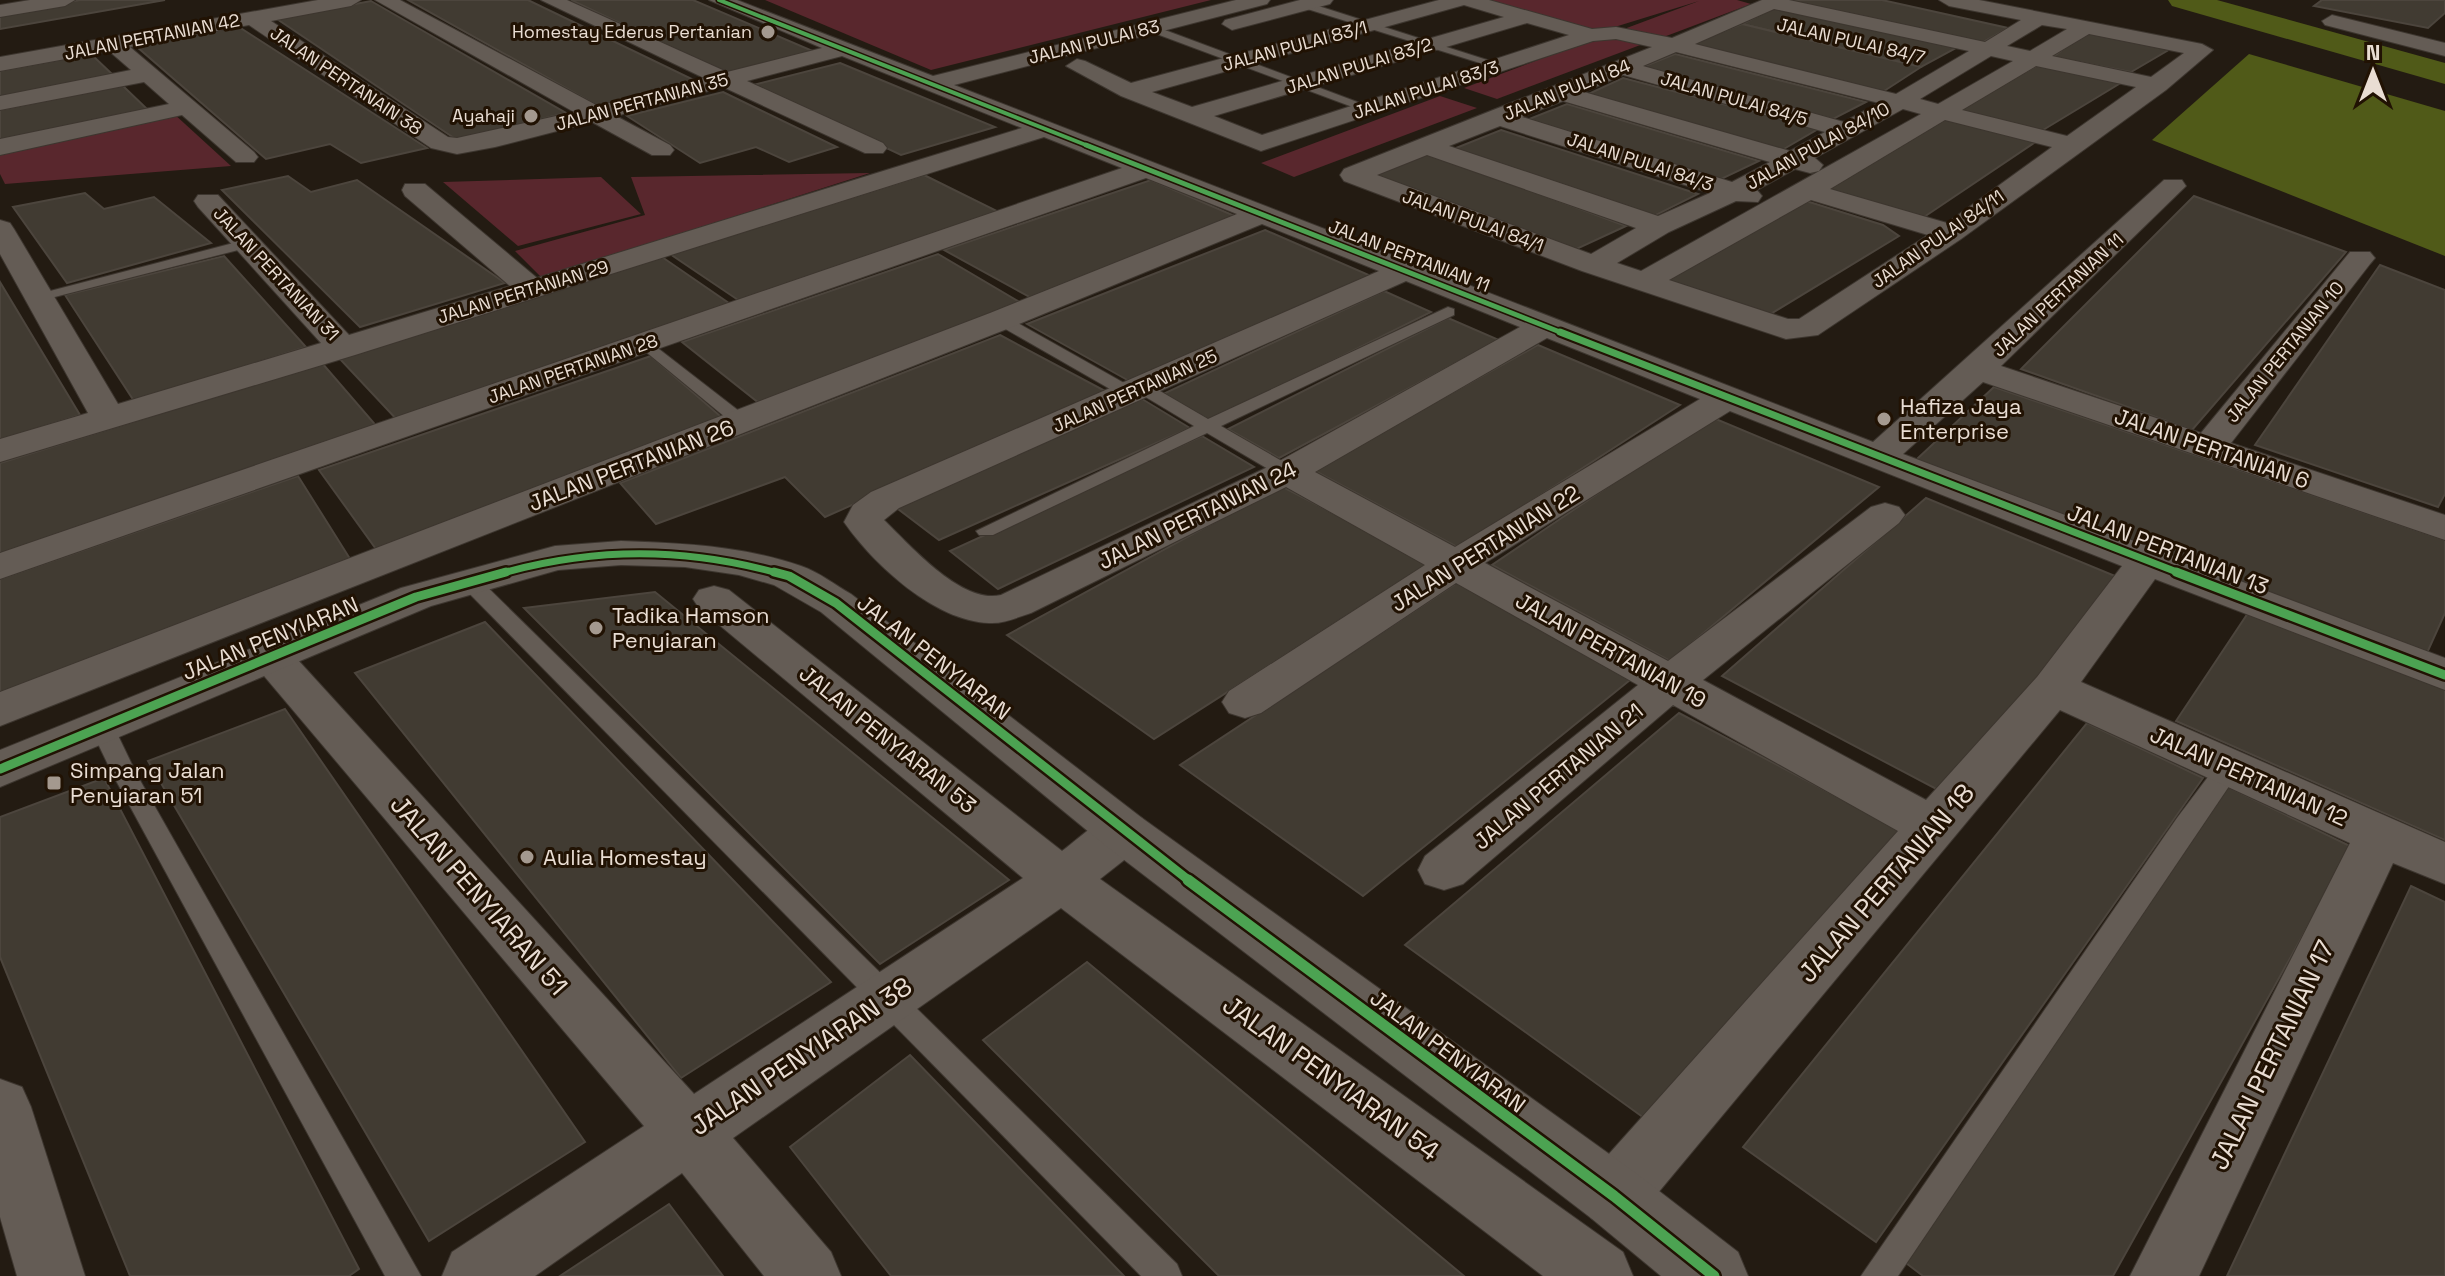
<svg xmlns="http://www.w3.org/2000/svg" width="2445" height="1276" font-family="'Space Grotesk',sans-serif">
<style>
.green{fill:#59272d}
.water{fill:#505a18}
.lines{fill:none;stroke-linecap:round;stroke-linejoin:round}
.river{fill:#505a18;fill-rule:evenodd}
.building{fill:#413b32;stroke:#4c453d;stroke-width:2}
.service-casing{stroke:#3d362f;stroke-width:2}
.minor-casing{stroke:#3d362f;stroke-width:2}
.tertiary-casing{stroke:#3d362f;stroke-width:2}
.service{fill:#645c55;fill-rule:evenodd}
.minor{fill:#645c55;fill-rule:evenodd}
.tertiary{fill:#645c55;fill-rule:evenodd}
.cycleway-far4-casing{stroke:#211203;stroke-width:7}
.cycleway-far3-casing{stroke:#211203;stroke-width:8}
.cycleway-far2-casing{stroke:#211203;stroke-width:11}
.cycleway-far1-casing{stroke:#211203;stroke-width:14}
.cycleway-casing{stroke:#211203;stroke-width:16}
.cycleway-far4{stroke:#4ca352;stroke-width:4}
.cycleway-far3{stroke:#4ca352;stroke-width:5}
.cycleway-far2{stroke:#4ca352;stroke-width:7}
.cycleway-far1{stroke:#4ca352;stroke-width:9}
.cycleway{stroke:#4ca352;stroke-width:11}
.poi-dot{fill:#a4998f;stroke:#211203;stroke-width:3}
.labels{text-anchor:middle;stroke-width:6;stroke-linejoin:round;paint-order:stroke}
.far-poi-label{font-size:18px;fill:#e9ddd3;stroke:#211203;text-anchor:end}
.far-street-label{font-size:18px;fill:#e9ddd3;stroke:#211203}
.poi-label{font-size:22px;fill:#e9ddd3;stroke:#211203;text-anchor:start}
.street-label{font-size:22px;fill:#e9ddd3;stroke:#211203}
.near-street-label{font-size:26px;fill:#e9ddd3;stroke:#211203}
</style>
<rect width="100%" height="100%" fill="#231b12"/>
<g class="green">
<path d="M765 0H1211L931 70Z"/>
<path d="M1473 0H1737L1751 4 1661 38 1624 29 1699 1 1592 34Z"/>
<path d="M1607 34 1643 44 1497 99 1464 88Z"/>
<path d="M1440 96 1477 108 1294 177 1261 163Z"/>
<path d="M173 113 231 166 5 184 0 174V149Z"/>
<path d="M870 173 542 278 515 251 645 215 631 177Z"/>
<path d="M601 177 641 214 518 246 443 182Z"/>
</g>
<path class="water" d="M2249 54 2445 111V256L2152 140Z"/>
<g class="lines">
<path class="river" d="M2168 0H2217L2445 63V84L2172 6Z"/>
</g>
<g class="building">
<path d="M80 0H165L0 29V14Z"/>
<path d="M408 0H528L698 82 600 107Z"/>
<path d="M571 0H693L815 52 727 74Z"/>
<path d="M1792 0H1882L2008 28 1976 46 1785 3Z"/>
<path d="M2322 0H2445V13L2428 28 2314 6Z"/>
<path d="M371 1 566 113 457 140 277 19Z"/>
<path d="M1776 7 1958 47 1921 67 1742 24Z"/>
<path d="M1742 24 1921 67 1881 93 1687 45Z"/>
<path d="M239 27 427 148 361 163 330 144 266 159 136 46Z"/>
<path d="M2087 31 2172 48 2131 72 2053 57Z"/>
<path d="M91 54 115 77 0 99V71Z"/>
<path d="M1675 54 1866 102 1833 119 1640 68Z"/>
<path d="M840 63 995 127 901 155 753 85Z"/>
<path d="M2042 63 2124 81 2038 133 1951 112Z"/>
<path d="M1623 78 1818 129 1782 150 1584 96Z"/>
<path d="M122 85 149 111 0 143V110Z"/>
<path d="M723 92 837 147 789 162 756 147 700 163 627 116Z"/>
<path d="M1567 104 1759 161 1717 181 1524 121Z"/>
<path d="M1945 114 2037 141 1921 219 1823 192Z"/>
<path d="M1501 130 1698 194 1646 220 1446 152Z"/>
<path d="M1429 153 1626 226 1570 252 1371 173Z"/>
<path d="M924 175 1005 215 744 304 670 254Z"/>
<path d="M288 176 311 192 357 180 505 283 360 327 222 190Z"/>
<path d="M1151 180 1244 220 1035 300 944 250Z"/>
<path d="M85 193 104 209 154 197 211 243 67 283 13 207Z"/>
<path d="M2194 196 2346 252 2192 430 2021 369Z"/>
<path d="M1803 200 1883 225 1899 236 1764 318 1663 282Z"/>
<path d="M1265 230 1371 276 1131 382 1027 324Z"/>
<path d="M938 254 1023 304 764 407 682 342Z"/>
<path d="M224 256 306 347 134 401 65 295Z"/>
<path d="M662 257 736 308 400 423 339 358Z"/>
<path d="M2380 265 2445 290V494L2438 507 2255 445Z"/>
<path d="M0 282 80 415 0 440Z"/>
<path d="M1384 291 1431 312 1211 421 1163 394Z"/>
<path d="M1448 318 1499 340 1279 458 1228 429Z"/>
<path d="M1000 335 1107 392 825 517 785 477 656 524 620 483Z"/>
<path d="M1538 345 1680 405 1459 548 1313 470Z"/>
<path d="M651 356 727 422 381 556 319 470Z"/>
<path d="M322 363 379 429 0 560V463Z"/>
<path d="M1994 387 2445 540V613L2427 653 1916 460Z"/>
<path d="M1142 399 1190 428 939 540 894 506Z"/>
<path d="M1711 417 1879 487 1670 661 1492 565Z"/>
<path d="M1202 436 1254 467 998 589 950 551Z"/>
<path d="M298 476 352 562 0 701V579Z"/>
<path d="M1281 486 1429 563 1154 739 1007 635Z"/>
<path d="M1926 498 2127 581 1942 792 1722 676Z"/>
<path d="M1457 583 1635 676 1363 896 1180 765Z"/>
<path d="M655 592 1009 880 880 964 524 608Z"/>
<path d="M2254 604 2445 678V840L2176 721Z"/>
<path d="M485 622 831 982 681 1078 355 673Z"/>
<path d="M285 709 585 1142 429 1241 148 761Z"/>
<path d="M1679 713 1902 831 1644 1118 1405 945Z"/>
<path d="M2087 723 2203 778 1876 1242 1743 1147Z"/>
<path d="M104 778 359 1269 349 1276H130L0 957V817Z"/>
<path d="M2224 785 2352 847 2113 1276H1923L1906 1263Z"/>
<path d="M2411 886 2445 902V1276H2227Z"/>
<path d="M1087 962 1464 1276H1219L983 1040Z"/>
<path d="M910 1055 1124 1276H891L790 1147Z"/>
<path d="M669 1204 723 1276H560Z"/>
</g>
<g class="lines">
<defs>
<g id="service">
<path d="M1301 3H1309L1506 66 1496 68 1301 7Z"/>
<path d="M1146 26H1154L1376 109 1366 112 1146 30Z"/>
<path d="M245 240 250 241V247L39 301 31 296Z"/>
<path d="M1448 307 1454 309V315L1221 426 1294 468 1296 472 1294 476H1280L1207 433 993 535H979L976 531 1194 426 1139 393 1130 398 1124 397 995 323V317H1007L1133 388 1142 383 1148 384 1208 419Z"/>
<path d="M646 339 748 418V426H736L640 347V341Z"/>
<path d="M468 574 475 575 1177 1264 1182 1276H1141L461 585 458 580Z"/>
<path d="M101 717 109 719 113 725 137 775 421 1276H385L113 775 89 725 93 719Z"/>
<path d="M2229 758 2238 761 2241 767 2238 773 1898 1276H1861L2177 818 2220 761Z"/>
</g>
<g id="minor">
<path d="M30 0H75L65 6 0 17V5Z"/>
<path d="M318 0H361L351 6 271 21 448 137 457 138 574 112 375 0H400L598 106 704 78 541 0H567L727 72 822 48 709 0H737L933 76 1236 0H1270L1267 4 954 85 1873 442 2164 180H2182L2186 186 2001 366 2201 433 2350 252H2370L2375 258 2370 264 2231 443 2445 515V540L1983 382 1903 454 2445 658V690L2155 579 2081 682 2445 842V884L2393 863 2199 1276H2130L2350 843 2060 710 1637 1218 1614 1227 1591 1218 1581 1196 1591 1174 1898 831 1673 705 1463 884 1444 890 1425 884 1418 870 1425 856 1638 685 1456 583 1261 713 1245 718 1229 713 1222 702 1229 691 1425 565 1286 487 1031 613C1018 617 1003 624 989 623 935 621 874 565 844 522L853 505 871 492 1379 271 1262 224 1012 327 0 726V692L990 313 1237 214 1146 178 0 579V553L1122 168 1044 137 355 355 0 462V439L88 413 0 254V220L10 223 14 229 118 404 321 343 198 207 194 201 198 195H218L349 335 510 286 405 196 402 190 405 184H425L537 278 1022 128 842 56 747 81 883 143 887 148 883 153H865L723 87 616 116 670 145 674 150 670 155H652L592 122 495 147 457 154 431 148 249 25 130 47 254 152 258 157 254 162H236L182 115 0 155V139L169 104 144 82 0 110V96L131 70 109 51 0 71V57ZM1406 281 1520 327 1274 464 1001 595C962 605 910 545 884 520L899 508ZM1547 338 1700 399 1455 547 1315 472ZM1730 411 2122 566 2037 677 1926 800 1703 680 1899 523 1905 515 1899 507 1885 503 1871 507 1668 661 1485 563Z"/>
<path d="M1300 0H1333L1330 4 1232 30 1222 24 1225 20Z"/>
<path d="M1439 0H1489L1592 29 1616 27 1672 38 1762 0H1789L1985 42 2021 20 1949 6 1939 0H1979L2202 44 2213 50 2166 90 1961 239 1818 335 1786 339 1582 271 1344 181 1340 175 1344 169 1652 47 1616 39 1593 41 1261 151 1121 96 1066 66 1077 59 1085 61 1131 83ZM1464 5 1504 17 1192 107 1152 92ZM1774 9 1969 51 1896 94 1695 44ZM1527 23 1569 35 1262 135 1214 116ZM2042 25 2067 29 2030 51 2007 46ZM2089 34 2184 53 2151 77 2052 56ZM1676 52 1879 103 1844 122 1643 66ZM1991 56 2013 61 1938 104 1920 99ZM2036 66 2136 87 2067 136 1962 110ZM1623 75 1825 132 1790 151 1584 92ZM1563 101 1770 162 1732 182 1522 117ZM1903 109 1921 114 1641 271 1617 263 1669 232 1736 201 1758 202 1762 196 1757 190 1795 169 1810 173 1819 171 1823 165 1815 158ZM1945 120 2052 147 1947 223 1830 189ZM1500 126 1710 193 1658 216 1449 146ZM1427 155 1636 228 1591 254 1377 175ZM1811 200 1928 235 1799 319H1788L1669 280Z"/>
<path d="M2332 15 2445 43V56L2325 25 2322 21Z"/>
<path d="M714 586 729 590 1062 851C1089 831 1107 807 1142 818L1150 832 1142 846 1100 879 1623 1252 1633 1276H1543L1061 908 733 1138 831 1252 841 1276H764L682 1173 535 1276H442L452 1252 644 1126 249 658 255 648 271 643 287 648 694 1094 1023 878 699 608 693 599 699 590Z"/>
<path d="M0 1079 22 1087 31 1107 85 1276H17L0 1217Z"/>
</g>
<path id="tertiary" d="M621 541C682 543 743 546 801 566 819 572 835 585 851 594L1142 818 1637 1174 1738 1252 1748 1276H1661L1591 1218 1106 846 821 612 774 585 739 575 685 567 621 565 558 570 431 606 0 787V750L401 588 555 546Z"/>
</defs>
<use href="#service" class="service-casing"/>
<use href="#minor" class="minor-casing"/>
<use href="#tertiary" class="tertiary-casing"/>
<use href="#service" class="service"/>
<use href="#minor" class="minor"/>
<use href="#tertiary" class="tertiary"/>
<defs>
<path id="cycleway-far4" d="M719 0 1091 147"/>
<path id="cycleway-far3" d="M1086 145 1565 334"/>
<g id="cycleway-far2">
<path d="M1560 332 2182 574"/>
<path d="M499 574C594 547 685 547 781 574"/>
</g>
<g id="cycleway-far1">
<path d="M774 572 789 576 836 603 1191 882"/>
<path d="M2176 572 2445 675"/>
<path d="M0 769 416 597 506 572"/>
</g>
<path id="cycleway" d="M1188 880 1614 1196 1714 1276"/>
</defs>
<use href="#cycleway-far4" class="cycleway-far4-casing"/>
<use href="#cycleway-far3" class="cycleway-far3-casing"/>
<use href="#cycleway-far2" class="cycleway-far2-casing"/>
<use href="#cycleway-far1" class="cycleway-far1-casing"/>
<use href="#cycleway" class="cycleway-casing"/>
<use href="#cycleway-far4" class="cycleway-far4"/>
<use href="#cycleway-far3" class="cycleway-far3"/>
<use href="#cycleway-far2" class="cycleway-far2"/>
<use href="#cycleway-far1" class="cycleway-far1"/>
<use href="#cycleway" class="cycleway"/>
</g>
<g class="poi-dot">
<circle cx="768" cy="32" r="8"/>
<circle cx="531" cy="116" r="8"/>
<circle cx="1884" cy="419" r="8"/>
<circle cx="596" cy="628" r="8"/>
<rect x="46" y="775" width="16" height="16" rx="4"/>
<circle cx="527" cy="857" r="8"/>
</g>
<g class="labels">
<g class="far-poi-label">
<text x="752" y="38">Homestay Ederus Pertanian</text>
<text x="515" y="122">Ayahaji</text>
</g>
<g class="far-street-label">
<text transform="translate(152 37) rotate(-11)" y="6">JALAN PERTANIAN 42</text>
<text transform="translate(1851 41) rotate(13)" y="6">JALAN PULAI 84/7</text>
<text transform="translate(1094 42) rotate(-14)" y="6">JALAN PULAI 83</text>
<text transform="translate(1295 46) rotate(-15)" y="6">JALAN PULAI 83/1</text>
<text transform="translate(1359 66) rotate(-17)" y="6">JALAN PULAI 83/2</text>
<text transform="translate(346 81) rotate(34)" y="6">JALAN PERTANAIN 38</text>
<text transform="translate(1426 90) rotate(-18)" y="6">JALAN PULAI 83/3</text>
<text transform="translate(1567 90) rotate(-22)" y="6">JALAN PULAI 84</text>
<text transform="translate(1734 99) rotate(16)" y="6">JALAN PULAI 84/5</text>
<text transform="translate(642 102) rotate(-15)" y="6">JALAN PERTANIAN 35</text>
<text transform="translate(1818 146) rotate(-29)" y="6">JALAN PULAI 84/10</text>
<text transform="translate(1640 162) rotate(18)" y="6">JALAN PULAI 84/3</text>
<text transform="translate(1473 221) rotate(20)" y="6">JALAN PULAI 84/1</text>
<text transform="translate(1938 239) rotate(-35)" y="6">JALAN PULAI 84/11</text>
<text transform="translate(1409 256) rotate(21)" y="6">JALAN PERTANIAN 11</text>
<text transform="translate(276 274) rotate(47)" y="6">JALAN PERTANIAN 31</text>
<text transform="translate(523 292) rotate(-17)" y="6">JALAN PERTANIAN 29</text>
<text transform="translate(2058 295) rotate(-43)" y="6">JALAN PERTANIAN 11</text>
<text transform="translate(2285 352) rotate(-51)" y="6">JALAN PERTANIAN 10</text>
<text transform="translate(573 369) rotate(-19)" y="6">JALAN PERTANIAN 28</text>
<text transform="translate(1135 391) rotate(-24)" y="6">JALAN PERTANIAN 25</text>
</g>
<g class="poi-label">
<text x="1900" y="414">Hafiza Jaya<tspan x="1900" dy="25">Enterprise</tspan></text>
<text x="612" y="623">Tadika Hamson<tspan x="612" dy="25">Penyiaran</tspan></text>
<text x="70" y="778">Simpang Jalan<tspan x="70" dy="25">Penyiaran 51</tspan></text>
<text x="543" y="865">Aulia Homestay</text>
</g>
<g class="street-label">
<text transform="translate(2212 448) rotate(19)" y="8">JALAN PERTANIAN 6</text>
<text transform="translate(631 465) rotate(-21)" y="8">JALAN PERTANIAN 26</text>
<text transform="translate(1197 515) rotate(-26)" y="8">JALAN PERTANIAN 24</text>
<text transform="translate(1485 548) rotate(-32)" y="8">JALAN PERTANIAN 22</text>
<text transform="translate(2168 549) rotate(21)" y="8">JALAN PERTANIAN 13</text>
<text transform="translate(270 638) rotate(-22)" y="8">JALAN PENYIARAN</text>
<text transform="translate(1611 650) rotate(29)" y="8">JALAN PERTANIAN 19</text>
<text transform="translate(934 657) rotate(38)" y="8">JALAN PENYIARAN</text>
<text transform="translate(888 739) rotate(39)" y="8">JALAN PENYIARAN 53</text>
<text transform="translate(1558 776) rotate(-40)" y="8">JALAN PERTANIAN 21</text>
<text transform="translate(2249 776) rotate(24)" y="8">JALAN PERTANIAN 12</text>
<text transform="translate(1448 1051) rotate(37)" y="8">JALAN PENYIARAN</text>
</g>
<g class="near-street-label">
<text transform="translate(1886 883) rotate(-49)" y="9">JALAN PERTANIAN 18</text>
<text transform="translate(479 895) rotate(49)" y="9">JALAN PENYIARAN 51</text>
<text transform="translate(2272 1055) rotate(-64)" y="9">JALAN PERTANIAN 17</text>
<text transform="translate(801 1056) rotate(-34)" y="9">JALAN PENYIARAN 38</text>
<text transform="translate(1331 1078) rotate(36)" y="9">JALAN PENYIARAN 54</text>
</g>
</g>
<g transform="translate(2373 72)" stroke="#211203" stroke-width="6" paint-order="stroke">
<path d="M0-6L14 30L0 20L-14 30Z" fill="#e9ddd3"/>
<text y="-12" font-size="22" font-weight="bold" text-anchor="middle" fill="#e9ddd3">N</text>
</g>
</svg>
